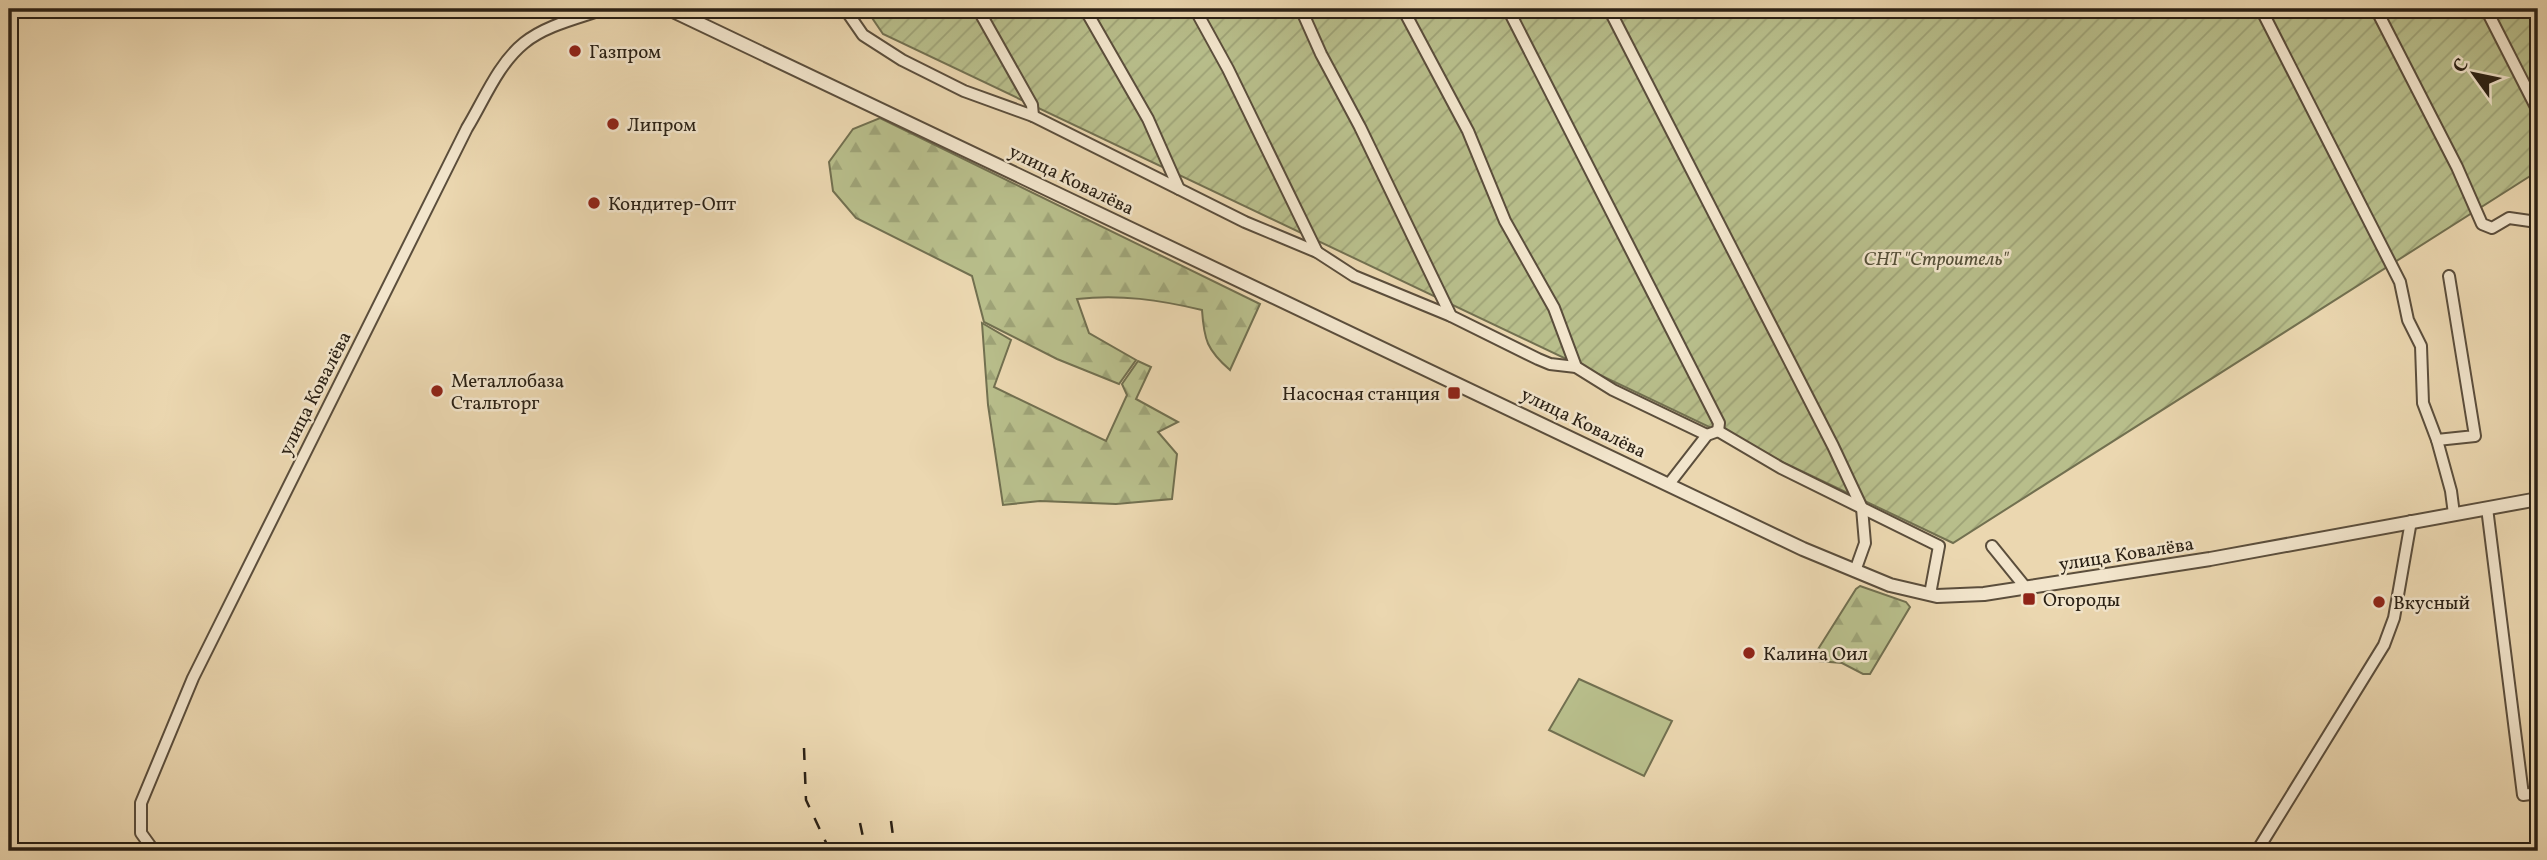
<svg xmlns="http://www.w3.org/2000/svg" width="2547" height="860" font-family="Vollkorn,serif">
<style>
.forest{fill:url(#forest-firs);stroke:#727050;stroke-width:2}
.park{fill:#b8be8b;stroke:#727050;stroke-width:2}
.garden{fill:url(#garden-furrows);stroke:#727050;stroke-width:2}
.lines{fill:none;stroke-linecap:round;stroke-linejoin:round}
.minor-casing{stroke:#5b4e3c;stroke-width:14}
.tertiary-casing{stroke:#5b4e3c;stroke-width:16}
.minor{stroke:#f2e5cc;stroke-width:10}
.tertiary{stroke:#f2e5cc;stroke-width:12}
.rail{stroke:#2b2115;stroke-width:2.5;stroke-dasharray:12 12;stroke-linecap:butt}
.poi-dot{fill:#8f2418;stroke:#f2e5cc;stroke-width:2.5}
.labels{text-anchor:middle;stroke-width:5;stroke-linejoin:round;paint-order:stroke}
.poi-label{font-size:19px;fill:#2b2115;stroke:#f2e5cc;text-anchor:start}
.street-label{font-size:19px;fill:#2b2115;stroke:#f2e5cc}
.park-label{font-size:19px;font-style:italic;fill:#555038;stroke:#f2e5cc}
</style>
<defs>
<pattern id="forest-firs" width="22" height="20" patternUnits="userSpaceOnUse" patternTransform="scale(1.75)"><rect width="22" height="20" fill="#b8be8b"/><path d="M5 1l3.5 6h-7zM16 11l3.5 6h-7z" fill="#9ea377"/></pattern>
<pattern id="garden-furrows" width="10" height="10" patternUnits="userSpaceOnUse" patternTransform="scale(1.75)"><rect width="10" height="10" fill="#b8be8b"/><path d="M-1 1l2-2M0 10L10 0M9 11l2-2" fill="none" stroke="#9ea377"/></pattern>
</defs>
<rect width="100%" height="100%" fill="#ebd7b0"/>
<filter id="stains"><feTurbulence type="fractalNoise" baseFrequency=".00286" numOctaves="4"/><feColorMatrix values="0 0 0 0 .2 0 0 0 0 .09 0 0 0 0 .02 0 0 0 .5 -.17"/></filter>
<radialGradient id="worn" r=".72"><stop offset=".6" stop-color="#630" stop-opacity="0"/><stop offset="1" stop-color="#630" stop-opacity=".3"/></radialGradient>
<g class="forest">
<path d="M880 118 1260 304 1230 370C1207 350 1204 340 1202 310 1160 300 1120 294 1077 299L1089 333 1136 360 1119 384 1057 359 984 322 972 276 856 218 833 191 829 162 853 129Z"/>
<path d="M982 323 1011 340 994 387 1106 441 1127 395 1122 384 1138 361 1151 367 1136 399 1178 422 1158 432 1177 454 1172 499 1116 504 1040 501 1003 505 988 405Z"/>
<path d="M1860 586 1906 602 1910 607 1870 674H1863L1842 663 1818 661 1815 654 1856 589Z"/>
</g>
<path class="park" d="M1579 679 1672 721 1644 776 1549 730Z"/>
<path class="garden" d="M866 9H2538V171L1953 543 883 34Z"/>
<g class="lines">
<defs>
<g id="minor">
<path d="M845 9 863 35 902 60 964 91 1033 116 1245 222 1317 252 1354 276 1451 316 1538 359 1550 364 1576 367 1613 390 1707 435"/>
<path d="M978 9 1032 105 1033 116"/>
<path d="M1085 9 1148 119 1179 189"/>
<path d="M1195 9 1228 69 1317 252"/>
<path d="M1301 9 1321 54 1360 127 1451 316"/>
<path d="M1403 9 1468 131 1505 221 1554 308 1576 367"/>
<path d="M1508 9 1719 423 1718 431"/>
<path d="M1609 9 1833 446 1862 508 1865 543 1855 571"/>
<path d="M2261 9 2400 282 2408 320 2421 346 2423 403 2437 440"/>
<path d="M2376 9 2457 167 2482 224 2492 228 2509 218 2530 221"/>
<path d="M2486 9 2538 111"/>
<path d="M2449 276 2475 436 2437 440 2451 491 2454 514"/>
<path d="M1669 484 1707 435 1718 431 1781 468 1939 546 1930 594"/>
<path d="M2487 508 2523 795 2538 793"/>
<path d="M1992 546 2026 588"/>
<path d="M154 851 141 833V803L193 678 467 128C484 100 498 64 524 43 546 25 579 18 604 9"/>
<path d="M2257 851 2384 645 2394 618 2411 521"/>
</g>
<path id="tertiary" d="M669 9 1803 549 1890 585 1937 596 1984 594 2210 559 2538 499"/>
</defs>
<use href="#minor" class="minor-casing"/>
<use href="#tertiary" class="tertiary-casing"/>
<use href="#minor" class="minor"/>
<use href="#tertiary" class="tertiary"/>
<g class="rail">
<path d="M804 748 806 800 830 851"/>
<path d="M891 821 895 851"/>
<path d="M860 823 866 851"/>
<path d="M9 849 12 851"/>
</g>
</g>
<g class="poi-dot">
<circle cx="575" cy="51" r="7"/>
<circle cx="613" cy="124" r="7"/>
<circle cx="594" cy="203" r="7"/>
<circle cx="437" cy="391" r="7"/>
<rect x="1447" y="386" width="14" height="14" rx="3.5"/>
<rect x="2022" y="592" width="14" height="14" rx="3.5"/>
<circle cx="2379" cy="602" r="7"/>
<circle cx="1749" cy="653" r="7"/>
</g>
<g class="labels">
<g class="poi-label">
<text x="589" y="58">Газпром</text>
<text x="627" y="131">Липром</text>
<text x="608" y="210">Кондитер-Опт</text>
<text x="451" y="387">Металлобаза<tspan x="451" dy="22">Стальторг</tspan></text>
<text x="1440" y="400" text-anchor="end">Насосная станция</text>
<text x="2043" y="606">Огороды</text>
<text x="2393" y="609">Вкусный</text>
<text x="1763" y="660">Калина Оил</text>
</g>
<g class="street-label">
<text transform="translate(1072 179) rotate(26)" y="7">улица Ковалёва</text>
<text transform="translate(314 393) rotate(-63)" y="7">улица Ковалёва</text>
<text transform="translate(1584 422) rotate(26)" y="7">улица Ковалёва</text>
<text transform="translate(2126 553) rotate(-9)" y="7">улица Ковалёва</text>
</g>
<g class="park-label">
<text x="1936" y="265">СНТ "Строитель"</text>
</g>
</g>
<rect width="2547" height="860" fill="none" stroke="#ebd7b0" stroke-width="35"/>
<rect x="10" y="10" width="2526" height="839" fill="none" stroke="#2b2115" stroke-width="3.5"/>
<rect x="18" y="18" width="2512" height="825" fill="none" stroke="#2b2115" stroke-width="2"/>
<g transform="translate(2474 74) rotate(303)" stroke="#f2e5cc" stroke-width="5" paint-order="stroke">
<path d="M0-5L12 26L0 18L-12 26Z" fill="#2b2115"/>
<text y="-10" font-size="19" font-weight="bold" text-anchor="middle" fill="#2b2115">С</text>
</g>
<rect width="100%" height="100%" filter="url(#stains)"/>
<rect width="100%" height="100%" fill="url(#worn)"/>
</svg>
